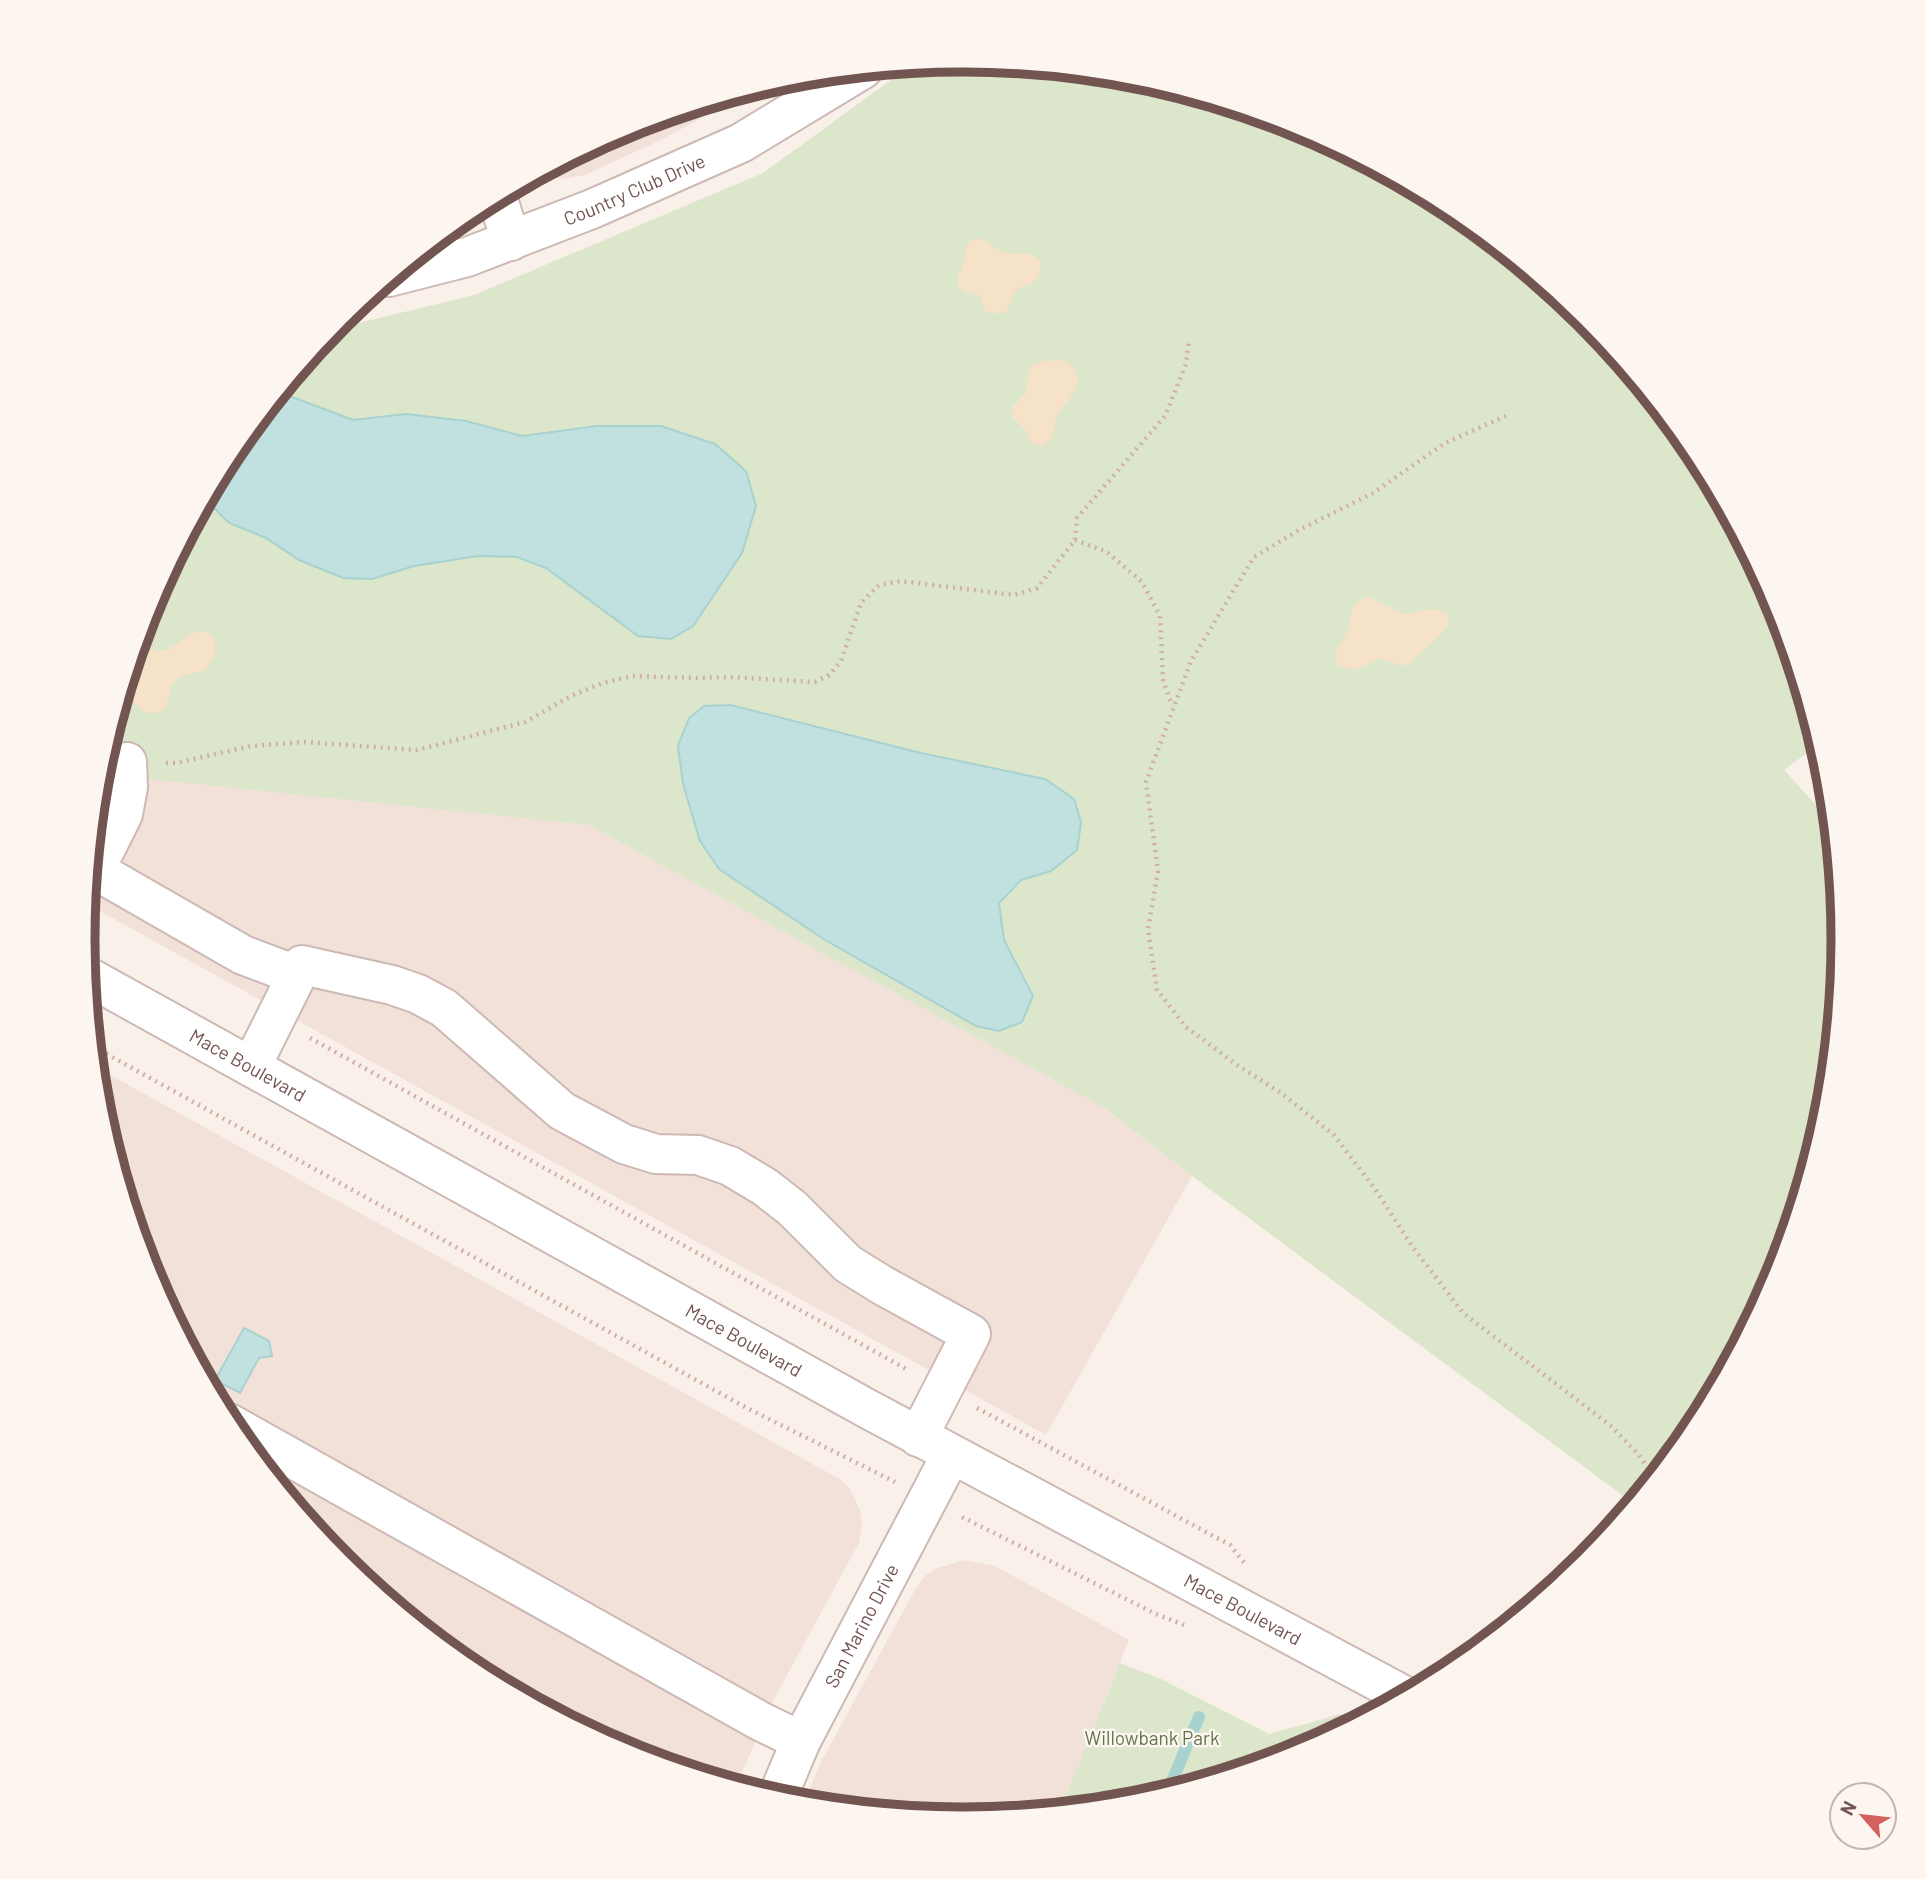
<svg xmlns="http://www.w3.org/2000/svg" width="1926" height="1879" font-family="Barlow,sans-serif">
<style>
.residential{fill:#f1e1d9}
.green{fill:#dbe6ca}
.sand{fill:#f5e2c9}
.water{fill:#c0e1df;stroke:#a8d2cf;stroke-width:2}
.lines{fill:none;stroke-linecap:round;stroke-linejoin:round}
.stream{stroke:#a8d2cf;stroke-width:12}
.minor-casing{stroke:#cdb9b4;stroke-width:42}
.path{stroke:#d1afa8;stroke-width:4.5;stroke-dasharray:2 5;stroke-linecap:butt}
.minor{stroke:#fff;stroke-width:38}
.labels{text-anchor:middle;stroke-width:5;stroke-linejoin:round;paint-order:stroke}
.street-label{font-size:19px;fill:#725550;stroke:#fdf5f0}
.park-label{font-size:19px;fill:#60764a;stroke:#fdf5f0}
.rim{fill:none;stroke:#725550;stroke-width:9}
</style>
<rect width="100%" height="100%" fill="#faf0ea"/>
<g class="residential">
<path d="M762 85 661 140 585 175 564 179 548 176 541 172 627 126Z"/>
<path d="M149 778 589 825 1105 1108 1192 1176 1046 1435 87 904V898Z"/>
<path d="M96 1067 838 1478 849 1487 860 1510 862 1525 859 1543 774 1699 736 1786 626 1752 474 1671 340 1561 231 1428 150 1276 100 1111Z"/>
<path d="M964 1560 995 1566 1129 1640 1060 1810 963 1819 803 1804 822 1760 916 1588 926 1575 935 1569Z"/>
</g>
<g class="green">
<path d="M963 60 1135 76 1300 127 1452 208 1586 318 1695 451 1776 603 1819 744 1784 770 1832 823 1843 940 1826 1112 1776 1277 1694 1429 1633 1503 1192 1176 1105 1108 589 825 149 779 95 883 89 879 100 767 150 602 232 450 330 330 474 295 763 173 913 64Z"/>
<path d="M1120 1663 1161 1679 1269 1734 1341 1714 1356 1722 1299 1753 1134 1803 1060 1810Z"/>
</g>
<g class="sand">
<path d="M975 238C986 238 993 248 1003 252 1014 256 1039 249 1041 265 1042 270 1039 276 1036 280 1031 286 1022 285 1017 290 1010 297 1013 307 1004 313H987C978 299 986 294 964 292L957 283C957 275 960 272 963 265 967 254 961 244 975 238Z"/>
<path d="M1061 360C1067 362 1071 364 1074 370 1086 387 1067 399 1059 413 1051 428 1060 435 1042 446L1030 443 1026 430 1013 418 1011 412 1013 406 1026 392 1029 367 1041 361Z"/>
<path d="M1368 597 1403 614 1432 609 1447 612 1449 624C1439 640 1422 649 1409 665H1399L1381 658 1354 670 1339 666C1331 651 1340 645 1347 632 1356 615 1343 606 1368 597Z"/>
<path d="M199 631 207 632 215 639V656L206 670C196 674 182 672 175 681 162 695 177 716 146 713L123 693 137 646C144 647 152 651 159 651 174 652 183 634 199 631Z"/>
</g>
<g class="water">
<path d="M279 392 353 420 406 414 466 421 522 436 597 426H661L715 444 746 471 756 506 742 553 693 626 671 639 638 636 546 568 517 557 478 556 414 566 372 579 343 578 299 560 266 538 229 523 205 499 232 450Z"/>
<path d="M730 705 921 753 1045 779 1074 799 1081 822 1077 850 1051 871 1021 880 999 903 1004 940 1033 996 1022 1022 999 1031 976 1026 825 940 719 869 700 841 683 784 678 746 689 718 704 706Z"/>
<path d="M244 1328 269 1341 272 1356 259 1358 240 1393 215 1380Z"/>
</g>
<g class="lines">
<path class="stream" d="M1167 1793 1199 1717"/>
<defs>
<g id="minor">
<path d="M497 196 511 241"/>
<path id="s1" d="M389 277 467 257 592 209 741 143 863 69"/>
<path d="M127 762 128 787 123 814 95 870 243 955 296 975"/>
<path id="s2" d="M87 976 866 1408 1405 1696"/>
<path d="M251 1067 302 965 392 985 418 994 444 1008 562 1111 624 1144 656 1154 698 1155 730 1166 765 1187 792 1208 848 1264 882 1285 971 1334 918 1437"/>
<path d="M229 1423 760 1721 801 1741"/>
<path id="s3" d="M777 1798 801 1741 951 1455"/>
</g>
</defs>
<use href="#minor" class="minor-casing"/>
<g class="path">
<path d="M1506 416 1445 443 1373 493 1299 530 1254 557 1238 583 1191 661 1146 782 1158 871 1148 929 1157 990 1186 1027 1237 1065 1281 1093 1334 1135 1375 1189 1412 1246 1463 1313 1611 1426 1638 1454 1655 1477"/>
<path d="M1075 540 1107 552 1142 582 1160 616 1163 680 1172 706"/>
<path d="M166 763H176L251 746 305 742 417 750 525 722 573 695 603 683 632 676 696 678 729 677 815 682 829 675 841 661 861 603 879 585 901 581 1014 595 1037 588 1075 540 1077 518 1165 416 1186 364 1189 341"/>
<path d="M310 1038 908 1370"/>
<path d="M94 1047 745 1407 895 1482"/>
<path d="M977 1408 1230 1545 1246 1565"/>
<path d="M962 1517 1156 1614 1184 1625"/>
<path d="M1294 1754 1301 1742"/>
</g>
<use href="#minor" class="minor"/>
</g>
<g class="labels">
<g class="street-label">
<text dy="7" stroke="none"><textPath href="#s1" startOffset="261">Country Club Drive</textPath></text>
<text dy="7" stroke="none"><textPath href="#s2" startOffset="184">Mace Boulevard</textPath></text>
<text dy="7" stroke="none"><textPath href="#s2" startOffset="751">Mace Boulevard</textPath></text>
<text dy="7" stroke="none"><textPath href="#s2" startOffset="1318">Mace Boulevard</textPath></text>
<text dy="7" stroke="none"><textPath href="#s3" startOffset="192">San Marino Drive</textPath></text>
</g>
<g class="park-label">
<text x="1152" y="1745">Willowbank Park</text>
</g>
</g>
<path d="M0 0H1926V1879H0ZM962 72H964A867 867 0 0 1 1831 939V940A867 867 0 0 1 964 1807H962A867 867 0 0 1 95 940V939A867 867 0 0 1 962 72Z" fill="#fdf5f0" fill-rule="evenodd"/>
<path class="rim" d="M962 72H964A867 867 0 0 1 1831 939V940A867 867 0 0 1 964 1807H962A867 867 0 0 1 95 940V939A867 867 0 0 1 962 72Z"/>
<g transform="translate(1863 1816) rotate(298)"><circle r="33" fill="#fdf5f0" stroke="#c5b5b0" stroke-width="2"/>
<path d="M0-5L12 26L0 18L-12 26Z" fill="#d4605f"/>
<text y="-10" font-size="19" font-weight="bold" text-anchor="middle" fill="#725550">N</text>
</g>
</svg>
